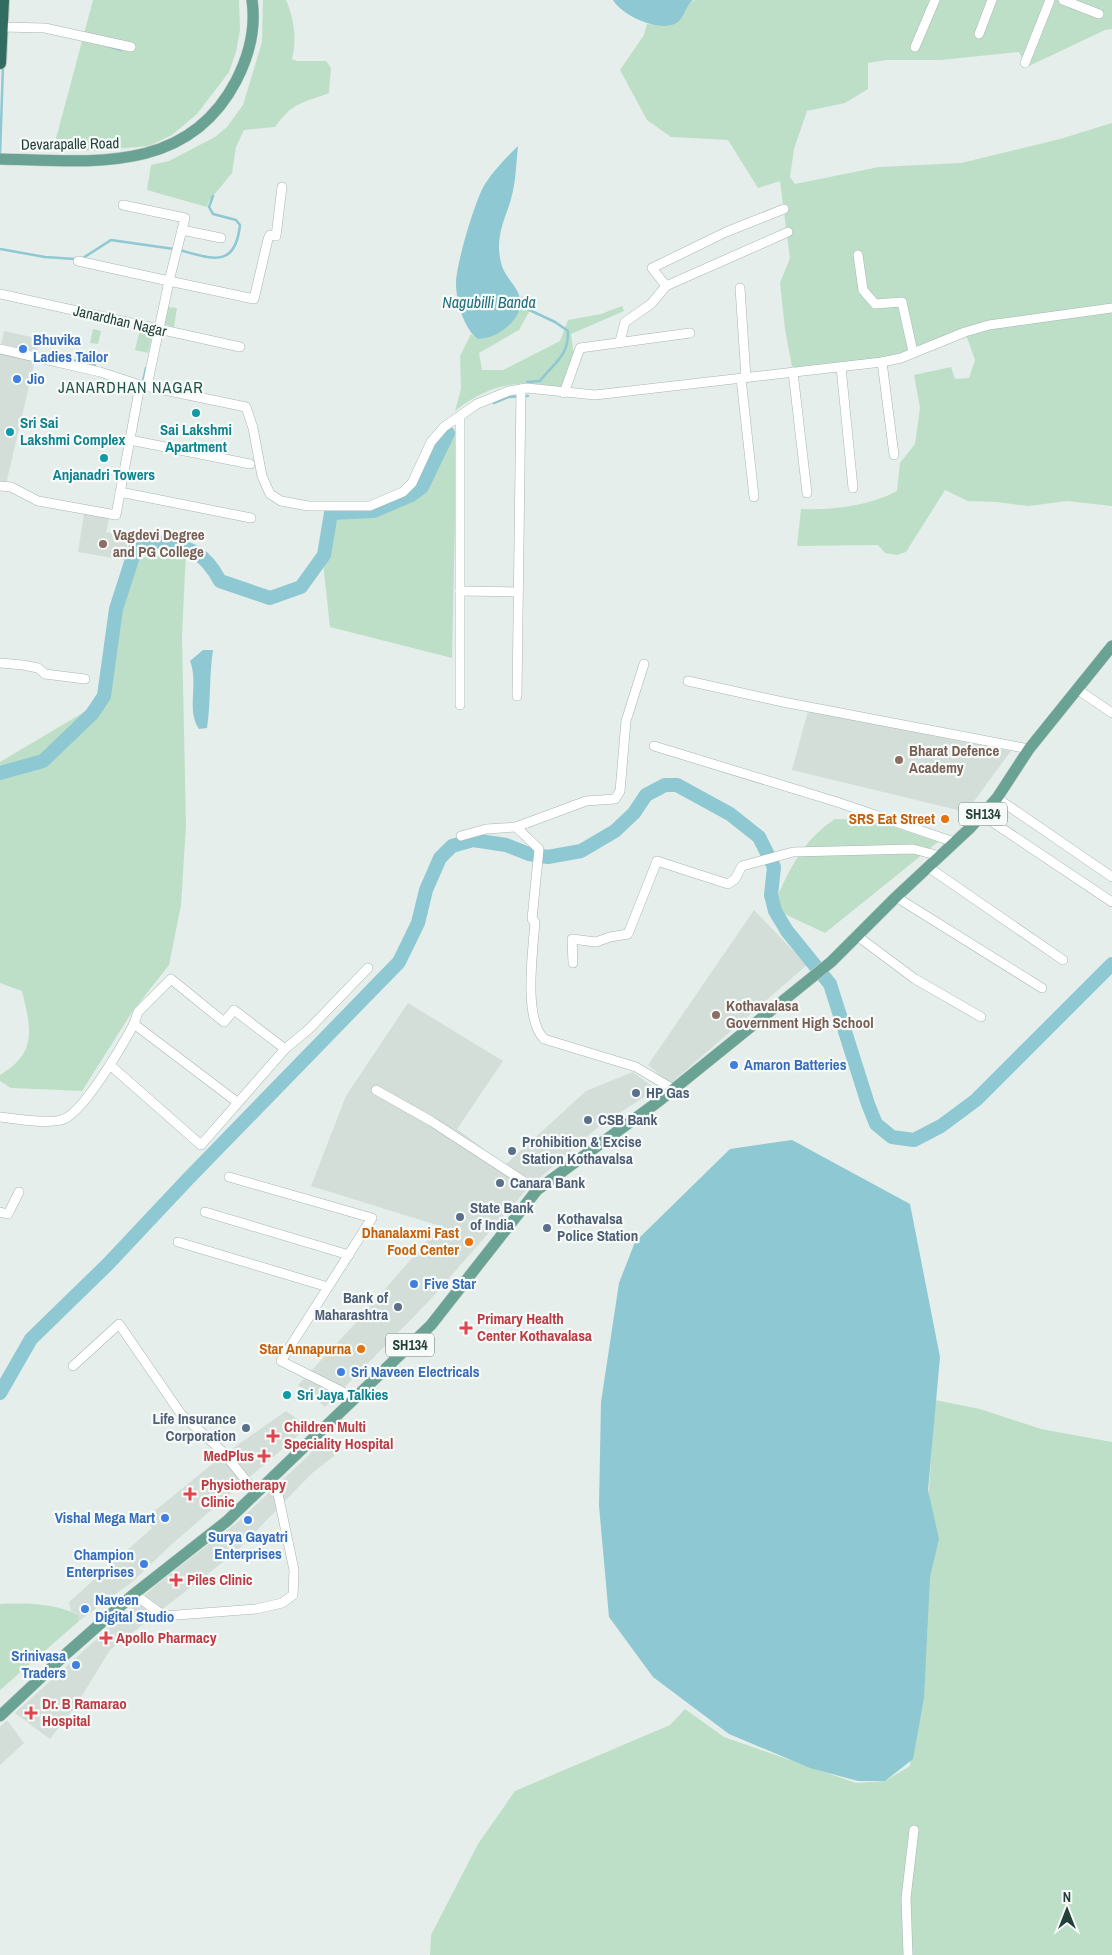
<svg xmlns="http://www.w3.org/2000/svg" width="1112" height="1955" font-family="'Archivo Narrow',sans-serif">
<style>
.built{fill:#d3ded9}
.green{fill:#bedfc7}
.water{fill:#8ec8d2}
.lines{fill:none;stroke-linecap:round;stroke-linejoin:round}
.stream{stroke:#8ec8d2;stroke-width:2.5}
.river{stroke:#8ec8d2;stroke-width:14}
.minor-casing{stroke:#a7b6b1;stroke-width:10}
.major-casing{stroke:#c2cac7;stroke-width:12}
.highway-casing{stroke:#c2cac7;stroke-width:14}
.minor{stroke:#fff;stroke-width:9}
.major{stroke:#6aa394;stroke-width:11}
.highway{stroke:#306c5f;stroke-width:12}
.shop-dot{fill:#3f7fe0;stroke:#f6faf8;stroke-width:2}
.culture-dot{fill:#0f9aa8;stroke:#f6faf8;stroke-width:2}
.education-dot{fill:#8d6e63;stroke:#f6faf8;stroke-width:2}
.food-dot{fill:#e8710a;stroke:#f6faf8;stroke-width:2}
.service-dot{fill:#5c6f8a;stroke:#f6faf8;stroke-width:2}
.health-dot{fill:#e0444e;stroke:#f6faf8;stroke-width:2}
.labels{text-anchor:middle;stroke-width:4.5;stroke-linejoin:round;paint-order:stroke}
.shield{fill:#f6faf8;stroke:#637872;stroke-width:1}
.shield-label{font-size:14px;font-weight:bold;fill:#244038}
.street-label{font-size:15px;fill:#244038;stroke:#f6faf8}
.shop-label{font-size:15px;font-weight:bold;fill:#366cbe;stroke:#f6faf8;text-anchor:start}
.culture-label{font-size:15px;font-weight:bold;fill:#0d838f;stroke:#f6faf8;text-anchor:start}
.education-label{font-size:15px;font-weight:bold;fill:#785e54;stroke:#f6faf8;text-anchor:start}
.food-label{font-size:15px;font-weight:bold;fill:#c56008;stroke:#f6faf8;text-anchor:end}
.service-label{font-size:15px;font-weight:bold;fill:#4e5e75;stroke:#f6faf8;text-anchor:start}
.health-label{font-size:15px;font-weight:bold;fill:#be3a42;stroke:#f6faf8;text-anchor:start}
.water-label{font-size:16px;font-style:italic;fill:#1e6d7c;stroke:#f6faf8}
.neighbourhood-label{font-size:16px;letter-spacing:1px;fill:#205245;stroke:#f6faf8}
</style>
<rect width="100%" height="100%" fill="#e5eeea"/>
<g class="built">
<path d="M4 331 40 339 6 484 0 483V350Z"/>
<path d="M84 514 109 518 106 532 128 536 125 560 78 552Z"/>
<path d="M808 711 1011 751 966 812 792 770Z"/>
<path d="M754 910 807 965 670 1084 648 1065Z"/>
<path d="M408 1003 503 1061 457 1129 505 1165 586 1091 633 1072 656 1089 597 1128 527 1189 429 1301 325 1407 298 1385 351 1328 440 1226 311 1186 346 1096Z"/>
<path d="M286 1411 308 1427 172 1544 132 1582 79 1621 78 1615 71 1611 69 1602 152 1528 146 1518 222 1456Z"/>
<path d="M321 1439 339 1445 334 1456 311 1474 236 1552 110 1650 75 1707 50 1739 15 1713 156 1585 239 1521 309 1455Z"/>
<path d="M7 1720 24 1743 0 1765V1727Z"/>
</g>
<g class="green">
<path d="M93 0H239L240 30 236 52 229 72 197 114 172 135 149 146 92 151 54 146Z"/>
<path d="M263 0H286C294 18 297 40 292 59L297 61H326L331 68 329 93C301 104 294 101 275 127L244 130 236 147 232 173 209 201 207 207 147 190 151 165 169 161 215 137 227 127 243 105 262 42Z"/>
<path d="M695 0H1112V29L1105 30 1029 66 1025 63 1019 52 941 60H886L868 63V89L845 103 807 111 794 149 790 177 795 184 879 167 961 163 1060 139 1112 123V506L1067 501 1029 506 996 502 968 501 945 490 906 552 897 555 885 553 878 545 797 546 801 509C833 510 869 506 897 491L900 463 915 444 920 408 914 375 951 367 955 379 969 378 975 360 965 332 901 358 793 372 785 329 780 283 790 258 780 181 758 188 728 140 671 137 647 120 620 70 644 35 647 24C692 27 669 16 695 0Z"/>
<path d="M521 296 534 303 519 330 479 353 482 370H503L560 341 568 320 601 314 622 306 624 311 571 334 574 357 562 388C520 378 490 384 455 411L461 389 460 356 471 334 478 339H484L520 308Z"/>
<path d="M168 307 177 308 174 327 164 324Z"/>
<path d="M93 329 101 331 98 344 90 343Z"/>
<path d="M140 329 153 332 148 353 135 350Z"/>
<path d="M457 428 452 658 330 627 321 544 326 510 362 515 410 499 426 487 439 455Z"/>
<path d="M186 551 182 636 186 825 181 905 169 965 132 1012 82 1091 11 1088 0 1081V1075C38 1053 31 1028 22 991L0 983V762L101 702 126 560Z"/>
<path d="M835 819 873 820 938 842 825 933 772 908C788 873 801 841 835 819Z"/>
<path d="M935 1400 980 1409 1041 1429 1112 1442V1955H430L431 1935 478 1844 515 1791 670 1725 685 1709 724 1737 856 1783 885 1781 910 1766Z"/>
<path d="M0 1604C26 1603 54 1603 78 1615L79 1621 0 1690Z"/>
</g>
<g class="water">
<path d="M613 0H693C686 6 685 14 680 20 665 36 622 16 613 0Z"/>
<path d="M518 146C516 164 516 182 511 199 506 216 499 229 499 247 499 253 500 260 502 266 506 280 523 290 520 306 518 323 495 339 478 339 464 329 456 301 456 283 456 265 475 200 485 184 494 170 506 158 518 146Z"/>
<path d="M203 650H213C209 676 211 702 207 728L199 729C186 710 199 683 190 661Z"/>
<path d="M792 1140 910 1204 940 1357 928 1490 939 1539 930 1577 924 1698 913 1759 885 1781H858L810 1768 729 1734 653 1677 609 1617 599 1506 601 1402 619 1283 635 1242 730 1149Z"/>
</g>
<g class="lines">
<g class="stream">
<path d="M108 46 121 50"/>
<path d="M0 155 3 65"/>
<path d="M0 249 45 257 75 259"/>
<path d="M179 250C211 258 235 270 240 225L236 220 213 214 209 207 213 196"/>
<path d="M83 258 111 240 174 249"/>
<path d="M523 307 555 322 568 331C569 356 553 364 540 381L527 382"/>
<path d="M48 355 95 365"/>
<path d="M143 381 146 368"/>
<path d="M494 403 508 397 528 396"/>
</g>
<g class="river">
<path d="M0 773 43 761 92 714 104 696 116 609 136 547 143 539C181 548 200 543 220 581L270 598 301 587 324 555 331 513 374 511 411 495 422 487 448 433"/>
<path d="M0 1393 31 1339 108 1264 187 1180 399 962 418 923 426 890 440 858 452 846 473 840 506 845 529 854 548 857 581 851 615 831 634 813 646 795 665 785H677L730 814 759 837 774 867 771 895 775 911 787 931 830 984 868 1104 876 1124 892 1137 914 1140 941 1126 976 1100 1112 964"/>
</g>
<defs>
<g id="minor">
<path d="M1063 0 1099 14"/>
<path d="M2 27 45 28 131 47"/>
<path d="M979 34 992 0"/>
<path d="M915 47 935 0"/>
<path d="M1025 63 1050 0"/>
<path d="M123 205 185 218 169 281 254 299 268 239 270 235 276 236 282 187"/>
<path d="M182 230 221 238"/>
<path d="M858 255 863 290 875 304 902 302 913 352"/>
<path d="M78 261 169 281 147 386"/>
<path d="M666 286 652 268 726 232 784 209"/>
<path d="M740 288 746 378"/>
<path d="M0 294 240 347"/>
<path d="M620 341 625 322 651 304 666 286 788 232"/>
<path d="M0 349 100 372 140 385 246 407 253 428 262 476 270 494 281 501 308 506H370L403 492 412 483 431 442 444 427 477 404 509 391 527 388 595 395 882 362 901 358 965 332 989 325 1112 308"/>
<path d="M882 362 894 455"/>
<path d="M841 367 853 488"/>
<path d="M793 372 807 493"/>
<path d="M741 378 754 497"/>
<path d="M564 393 580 348 690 333"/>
<path d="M130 440 250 464"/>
<path d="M0 486 11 487 38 501 116 515 140 385"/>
<path d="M120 492 251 518"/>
<path d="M460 591 518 592"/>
<path d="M0 663 23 665 38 668 45 674 85 679"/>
<path d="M688 681 783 702 1029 749"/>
<path d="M1077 689 1112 713"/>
<path d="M517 696 521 389"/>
<path d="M460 705V416"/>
<path d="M654 746 837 802 954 842"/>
<path d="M997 798 1112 877"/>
<path d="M982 815 1112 902"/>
<path d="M516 827 539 849 532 919 535 922C533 950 523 1018 544 1039L636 1067 673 1089"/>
<path d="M461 836 486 829 516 827 586 801 615 799 620 791 626 721 644 664"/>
<path d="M928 867 1063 960"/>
<path d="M896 897 1042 988"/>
<path d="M856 935 915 979 981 1017"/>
<path d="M573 963 572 939 596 942 610 937 628 934 657 861 728 884 735 879 742 866 793 852 913 849 940 856"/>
<path d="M134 1024 138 1012 171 979 224 1022 234 1010 285 1049"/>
<path d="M110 1065 201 1145 285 1049 309 1029 368 968"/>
<path d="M376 1090 431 1121 537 1190"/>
<path d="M0 1117C17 1119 45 1124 61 1120 82 1116 123 1044 134 1024L237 1102"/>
<path d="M229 1177 372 1218 281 1361 355 1398"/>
<path d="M0 1212 8 1214 19 1192"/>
<path d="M205 1212 349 1255"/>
<path d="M178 1242 328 1287"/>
<path d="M73 1366 119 1324 181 1414 223 1452 256 1493"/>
<path d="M134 1594 164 1616 256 1609 282 1603 293 1595 294 1570 274 1475"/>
<path d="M908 1955 906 1898 914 1830"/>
</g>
<g id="major">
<path d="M0 159C90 161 187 175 236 81 249 56 256 28 252 0"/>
<path d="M0 1716 67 1653 134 1594 227 1521 431 1325 537 1190 659 1101 831 962 896 897 970 828 997 798 1029 749 1112 646"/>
</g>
<path id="highway" d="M0 63 3 0"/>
</defs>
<use href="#minor" class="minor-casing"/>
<use href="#major" class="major-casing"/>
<use href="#highway" class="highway-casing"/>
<use href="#minor" class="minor"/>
<use href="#major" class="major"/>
<use href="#highway" class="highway"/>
</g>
<g class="shop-dot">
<circle cx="23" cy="349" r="5"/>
<circle cx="17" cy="379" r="5"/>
<circle cx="734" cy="1065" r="5"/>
<circle cx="414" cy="1284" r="5"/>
<circle cx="341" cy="1372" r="5"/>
<circle cx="165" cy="1518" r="5"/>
<circle cx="248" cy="1520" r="5"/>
<circle cx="144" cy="1564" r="5"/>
<circle cx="85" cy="1609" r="5"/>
<circle cx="76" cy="1665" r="5"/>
</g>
<g class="culture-dot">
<circle cx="196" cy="413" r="5"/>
<circle cx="10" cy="432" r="5"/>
<circle cx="104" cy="458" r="5"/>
<circle cx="287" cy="1395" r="5"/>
</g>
<g class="education-dot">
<circle cx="103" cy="544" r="5"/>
<circle cx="899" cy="760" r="5"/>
<circle cx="716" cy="1015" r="5"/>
</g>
<g class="food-dot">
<circle cx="945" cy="819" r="5"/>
<circle cx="469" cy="1242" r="5"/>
<circle cx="361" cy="1349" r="5"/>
</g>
<g class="service-dot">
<circle cx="636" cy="1093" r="5"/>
<circle cx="588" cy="1120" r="5"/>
<circle cx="512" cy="1151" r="5"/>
<circle cx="500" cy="1183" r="5"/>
<circle cx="460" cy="1217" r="5"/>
<circle cx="547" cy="1228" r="5"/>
<circle cx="398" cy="1307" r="5"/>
<circle cx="246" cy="1428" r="5"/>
</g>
<g class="health-dot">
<path d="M463.5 1320.5h5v5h5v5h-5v5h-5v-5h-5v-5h5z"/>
<path d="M270.5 1428.5h5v5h5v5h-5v5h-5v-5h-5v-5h5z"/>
<path d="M261.5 1448.5h5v5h5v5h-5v5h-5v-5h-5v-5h5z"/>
<path d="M187.5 1486.5h5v5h5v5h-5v5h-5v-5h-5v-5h5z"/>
<path d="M173.5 1572.5h5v5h5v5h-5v5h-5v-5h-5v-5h5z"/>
<path d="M103.5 1630.5h5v5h5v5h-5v5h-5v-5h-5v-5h5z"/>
<path d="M28.5 1705.5h5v5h5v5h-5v5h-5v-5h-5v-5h5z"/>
</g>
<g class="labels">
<g class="shield">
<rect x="959" y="802.5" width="48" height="23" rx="4"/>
<rect x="386" y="1333.5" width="48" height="23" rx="4"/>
</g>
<g class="shield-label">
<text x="983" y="819">SH134</text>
<text x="410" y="1350">SH134</text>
</g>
<g class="street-label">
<text transform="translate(70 144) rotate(-1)" y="5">Devarapalle Road</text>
<text transform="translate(120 321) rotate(13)" y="5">Janardhan Nagar</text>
</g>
<g class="shop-label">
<text x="33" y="345">Bhuvika<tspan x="33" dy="17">Ladies Tailor</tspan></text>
<text x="27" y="384">Jio</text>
<text x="744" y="1070">Amaron Batteries</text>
<text x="424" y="1289">Five Star</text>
<text x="351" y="1377">Sri Naveen Electricals</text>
<text x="155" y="1523" text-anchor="end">Vishal Mega Mart</text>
<text x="248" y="1542" text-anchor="middle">Surya Gayatri<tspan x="248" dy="17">Enterprises</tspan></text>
<text x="134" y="1560" text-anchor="end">Champion<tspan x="134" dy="17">Enterprises</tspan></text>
<text x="95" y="1605">Naveen<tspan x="95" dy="17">Digital Studio</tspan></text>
<text x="66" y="1661" text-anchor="end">Srinivasa<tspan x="66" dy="17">Traders</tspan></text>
</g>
<g class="culture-label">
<text x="20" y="428">Sri Sai<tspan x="20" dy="17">Lakshmi Complex</tspan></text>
<text x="196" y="435" text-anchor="middle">Sai Lakshmi<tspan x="196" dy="17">Apartment</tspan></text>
<text x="104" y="480" text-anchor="middle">Anjanadri Towers</text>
<text x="297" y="1400">Sri Jaya Talkies</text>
</g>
<g class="education-label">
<text x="113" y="540">Vagdevi Degree<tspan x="113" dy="17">and PG College</tspan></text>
<text x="909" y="756">Bharat Defence<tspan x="909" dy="17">Academy</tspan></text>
<text x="726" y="1011">Kothavalasa<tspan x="726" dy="17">Government High School</tspan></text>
</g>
<g class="food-label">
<text x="935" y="824">SRS Eat Street</text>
<text x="459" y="1238">Dhanalaxmi Fast<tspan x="459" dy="17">Food Center</tspan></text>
<text x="351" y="1354">Star Annapurna</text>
</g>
<g class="service-label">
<text x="646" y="1098">HP Gas</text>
<text x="598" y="1125">CSB Bank</text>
<text x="522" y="1147">Prohibition &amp; Excise<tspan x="522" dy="17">Station Kothavalsa</tspan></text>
<text x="510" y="1188">Canara Bank</text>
<text x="470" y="1213">State Bank<tspan x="470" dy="17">of India</tspan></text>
<text x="557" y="1224">Kothavalsa<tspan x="557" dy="17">Police Station</tspan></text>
<text x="388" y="1303" text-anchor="end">Bank of<tspan x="388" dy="17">Maharashtra</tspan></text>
<text x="236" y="1424" text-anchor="end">Life Insurance<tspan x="236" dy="17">Corporation</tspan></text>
</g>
<g class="health-label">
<text x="477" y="1324">Primary Health<tspan x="477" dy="17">Center Kothavalasa</tspan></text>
<text x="284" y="1432">Children Multi<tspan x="284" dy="17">Speciality Hospital</tspan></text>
<text x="254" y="1461" text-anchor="end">MedPlus</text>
<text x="201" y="1490">Physiotherapy<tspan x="201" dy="17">Clinic</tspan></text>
<text x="187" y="1585">Piles Clinic</text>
<text x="116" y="1643">Apollo Pharmacy</text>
<text x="42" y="1709">Dr. B Ramarao<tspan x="42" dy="17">Hospital</tspan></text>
</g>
<g class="water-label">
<text x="489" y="308">Nagubilli Banda</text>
</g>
<g class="neighbourhood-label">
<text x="131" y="393">JANARDHAN NAGAR</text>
</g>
</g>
<g transform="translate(1067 1910)" stroke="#f6faf8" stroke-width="4" paint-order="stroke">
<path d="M0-4L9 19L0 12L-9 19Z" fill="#244038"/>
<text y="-8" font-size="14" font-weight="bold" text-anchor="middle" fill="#244038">N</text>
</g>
</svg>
